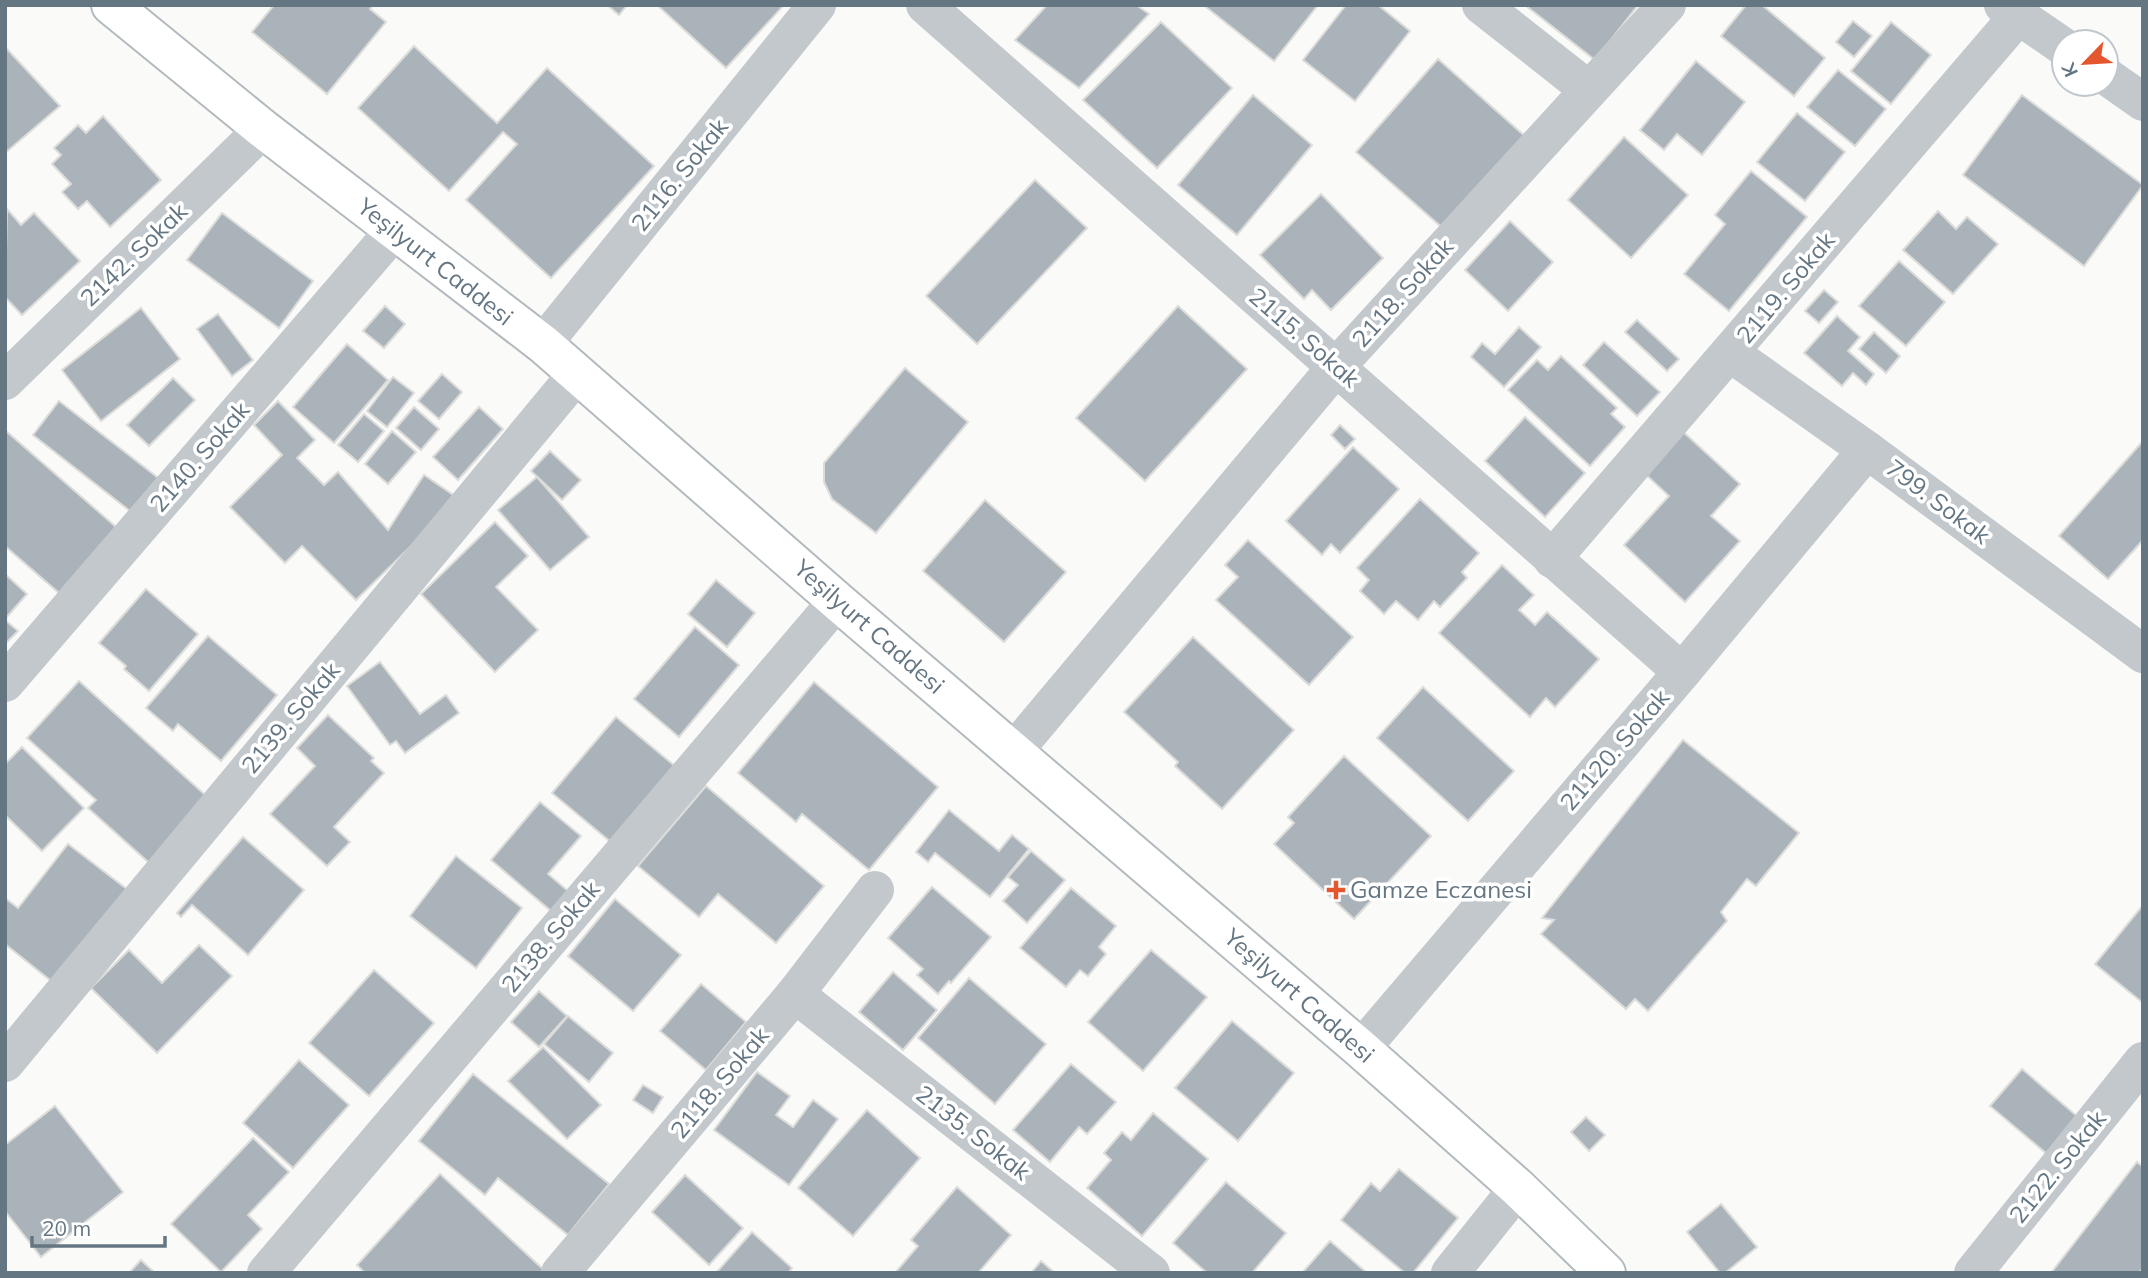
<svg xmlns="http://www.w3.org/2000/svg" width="2148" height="1278" font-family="Mulish,sans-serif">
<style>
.building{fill:#aab3b9;stroke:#dcdcda;stroke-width:2}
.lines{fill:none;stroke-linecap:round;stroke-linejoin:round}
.secondary-casing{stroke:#b3babf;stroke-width:42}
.street{stroke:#c3c8cc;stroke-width:38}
.secondary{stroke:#fff;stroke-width:38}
.poi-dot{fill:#e4572e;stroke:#fff;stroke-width:2.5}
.labels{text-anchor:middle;stroke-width:7;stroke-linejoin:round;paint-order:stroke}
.street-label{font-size:24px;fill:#657683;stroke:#fff}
.poi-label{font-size:24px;fill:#657683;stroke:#fff;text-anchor:start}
</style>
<rect width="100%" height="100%" fill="#fafaf8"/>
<g class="building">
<path d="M274 5H373L370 9 386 22 327 94 252 32Z"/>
<path d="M607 5H627L619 15Z"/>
<path d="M657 5H784L726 68Z"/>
<path d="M1047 5H1136L1149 14 1079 88 1015 40Z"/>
<path d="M1207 5H1318L1274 61 1206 7Z"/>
<path d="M1346 5H1378L1410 31 1355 101 1303 60Z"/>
<path d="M1525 5H1638L1595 60Z"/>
<path d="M1746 5H1762L1825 58 1794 96 1721 36Z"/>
<path d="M1853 21 1872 36 1854 57 1836 42Z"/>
<path d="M1161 22 1232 88 1157 168 1083 100Z"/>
<path d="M1891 22 1931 55 1891 104 1851 71Z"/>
<path d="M414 46 497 123 547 68 654 166 551 278 466 200 517 144 503 132 449 191 358 108Z"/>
<path d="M7 49 60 106 5 153V51Z"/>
<path d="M1438 59 1527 138 1446 231 1356 152Z"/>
<path d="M1696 61 1745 102 1702 155 1677 134 1664 150 1640 130Z"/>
<path d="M1838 70 1886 109 1855 146 1807 107Z"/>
<path d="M1253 95 1312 145 1237 235 1178 185Z"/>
<path d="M2022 95 2143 185 2084 266 1963 175Z"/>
<path d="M1797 113 1845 152 1805 201 1757 162Z"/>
<path d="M103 116 161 180 110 227 87 201 78 209 62 192 71 184 52 164 61 155 54 148 78 125 86 133Z"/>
<path d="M1624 137 1688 195 1631 258 1568 200Z"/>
<path d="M1751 171 1807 217 1729 311 1684 274 1725 224 1715 215Z"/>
<path d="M1035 180 1087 228 977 344 926 296Z"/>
<path d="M1321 194 1383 258 1331 310 1312 290 1304 299 1260 255Z"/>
<path d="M7 209 21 225 34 213 80 261 22 315 5 297Z"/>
<path d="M1938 211 1956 229 1967 217 1998 244 1953 294 1903 250Z"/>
<path d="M222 213 313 281 279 328 187 260Z"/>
<path d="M1510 221 1553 262 1508 311 1465 270Z"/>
<path d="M1899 261 1945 302 1906 346 1859 306Z"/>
<path d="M1824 290 1838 302 1819 323 1805 311Z"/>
<path d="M385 306 405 324 384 348 363 331Z"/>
<path d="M1178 306 1247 369 1145 481 1076 418Z"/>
<path d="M141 308 180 359 101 421 62 370Z"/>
<path d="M218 314 253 360 232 376 197 329Z"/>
<path d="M1837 316 1860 337 1848 351 1874 374 1866 385 1853 373 1842 386 1804 353Z"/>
<path d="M1637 320 1679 359 1667 371 1625 332Z"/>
<path d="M1519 327 1541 347 1504 387 1471 357 1482 343 1495 354Z"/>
<path d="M1874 332 1900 356 1886 373 1859 349Z"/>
<path d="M1604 342 1660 392 1637 416 1583 365Z"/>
<path d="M347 344 388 380 334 443 293 407Z"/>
<path d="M1561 356 1617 408 1611 414 1625 427 1590 466 1508 390 1537 360 1548 370Z"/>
<path d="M905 368 968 422 876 533 832 499 824 482V463Z"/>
<path d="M442 374 462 392 439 419 418 401Z"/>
<path d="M393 377 414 393 387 427 367 411Z"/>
<path d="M173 378 195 400 149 446 127 425Z"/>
<path d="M59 401 166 484 139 518 33 435Z"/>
<path d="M278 401 315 440 297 458 324 485 338 472 388 530 424 475 459 499 356 600 302 546 285 563 230 507 282 455 254 425Z"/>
<path d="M414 407 439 429 421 450 396 428Z"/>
<path d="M479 407 503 429 458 480 433 457Z"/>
<path d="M364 414 384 431 358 462 338 445Z"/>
<path d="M1525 417 1585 473 1545 517 1485 461Z"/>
<path d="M1340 425 1355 439 1345 449 1331 435Z"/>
<path d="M1680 429 1740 484 1711 516 1740 541 1685 602 1624 545 1669 496 1642 471Z"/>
<path d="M6 431 116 527 59 593 5 546Z"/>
<path d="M392 431 416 452 388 484 365 464Z"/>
<path d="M2143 441V540L2108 579 2059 536Z"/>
<path d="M1353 447 1399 489 1340 553 1331 544 1322 555 1286 521Z"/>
<path d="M550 451 581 480 562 500 531 471Z"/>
<path d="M537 477 589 537 550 570 498 510Z"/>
<path d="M1420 499 1479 553 1462 572 1467 578 1440 607 1434 601 1418 620 1396 601 1384 614 1360 591 1369 580 1357 568Z"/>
<path d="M985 500 1066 572 1004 642 923 571Z"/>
<path d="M495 522 528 556 496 587 538 630 495 672 421 594Z"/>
<path d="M1248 540 1353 637 1309 685 1216 600 1238 577 1225 565Z"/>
<path d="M1502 565 1534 595 1519 610 1535 625 1547 612 1599 659 1555 707 1546 698 1530 717 1439 633Z"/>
<path d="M5 574 27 594 5 619Z"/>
<path d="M716 580 755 613 727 647 688 614Z"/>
<path d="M146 589 198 634 149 691 124 669 126 666 99 643Z"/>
<path d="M5 620 18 631 5 644Z"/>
<path d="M695 627 739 665 679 737 634 699Z"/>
<path d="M208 636 277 695 221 761 178 724 173 731 146 708Z"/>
<path d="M1193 637 1294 730 1222 809 1175 766 1178 762 1124 712Z"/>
<path d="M380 662 420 714 446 695 459 713 405 753 396 741 390 745 347 686Z"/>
<path d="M79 681 214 803 156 869 88 808 96 800 27 738Z"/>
<path d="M814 682 938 787 869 870 802 814 796 822 738 773Z"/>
<path d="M1423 687 1514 771 1468 821 1377 738Z"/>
<path d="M328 715 374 758 371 761 384 773 334 827 350 842 327 866 270 814 315 766 297 748Z"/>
<path d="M616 717 676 767 612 843 552 793Z"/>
<path d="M1683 740 1799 833 1756 886 1747 879 1721 912 1727 921 1648 1011 1635 999 1626 1009 1541 934 1554 920 1542 918Z"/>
<path d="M22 747 84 808 42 851 5 815V764Z"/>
<path d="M1344 756 1431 836 1354 919 1274 844 1294 823 1288 817Z"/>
<path d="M706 786 824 886 776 943 718 894 699 917 638 866Z"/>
<path d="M540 802 581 836 548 874 568 891 551 911 491 860Z"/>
<path d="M949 810 999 851 1012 835 1029 849 990 897 935 853 928 862 916 852Z"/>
<path d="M243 837 304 890 248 955 192 905 181 917 177 913Z"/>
<path d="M68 844 128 890 55 984 5 944V898L18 908Z"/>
<path d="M1031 851 1065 880 1027 923 1003 901 1018 885 1008 877Z"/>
<path d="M456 856 522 908 476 968 410 916Z"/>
<path d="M932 887 991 937 951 983 949 981 938 994 917 975 923 969 888 938Z"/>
<path d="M1071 888 1116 926 1099 947 1106 954 1088 976 1080 970 1066 987 1020 948Z"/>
<path d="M615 899 681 955 633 1011 568 956Z"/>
<path d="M2143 905V1003L2095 964Z"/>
<path d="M199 945 232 976 157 1053 91 988 129 950 162 983Z"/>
<path d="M1151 950 1207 997 1143 1071 1088 1022Z"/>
<path d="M374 970 434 1023 369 1096 309 1043Z"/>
<path d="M893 972 937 1010 903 1050 859 1012Z"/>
<path d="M969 978 1046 1044 995 1104 918 1038Z"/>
<path d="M701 984 746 1022 706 1070 660 1031Z"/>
<path d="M539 991 567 1016 539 1047 511 1022Z"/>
<path d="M568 1016 613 1053 589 1082 544 1044Z"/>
<path d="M1232 1021 1294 1073 1238 1141 1175 1088Z"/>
<path d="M543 1047 601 1105 567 1139 508 1081Z"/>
<path d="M299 1060 349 1105 293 1168 243 1123Z"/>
<path d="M1071 1064 1116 1102 1087 1134 1079 1127 1050 1162 1013 1130Z"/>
<path d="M2022 1069 2078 1117 2047 1154 1990 1106Z"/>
<path d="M757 1072 790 1096 776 1115 793 1127 813 1100 838 1119 789 1185 714 1130Z"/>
<path d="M473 1074 609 1184 568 1235 498 1178 485 1195 419 1141Z"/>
<path d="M643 1085 663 1097 653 1113 633 1100Z"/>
<path d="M55 1106 123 1192 41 1257 5 1211V1145Z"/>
<path d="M867 1110 920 1158 853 1236 798 1188Z"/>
<path d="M1153 1113 1208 1159 1142 1236 1087 1188 1111 1160 1104 1153 1122 1132 1131 1140Z"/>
<path d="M1586 1117 1605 1135 1589 1151 1571 1132Z"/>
<path d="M253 1138 289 1172 248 1215 262 1229 221 1272 171 1224Z"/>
<path d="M2137 1162 2143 1167V1268L2139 1273H2051Z"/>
<path d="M1399 1169 1458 1218 1413 1273H1405L1341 1220 1371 1183 1380 1191Z"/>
<path d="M440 1174 544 1270 542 1273H365L357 1265Z"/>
<path d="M685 1175 743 1228 709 1265 652 1212Z"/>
<path d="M1226 1182 1286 1233 1252 1273H1207L1173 1243Z"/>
<path d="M957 1187 1011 1235 978 1273H895L918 1246 911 1240Z"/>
<path d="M1721 1204 1757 1247 1725 1273H1720L1687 1232Z"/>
<path d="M752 1232 792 1268 788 1273H716Z"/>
<path d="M1330 1241 1367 1273H1302Z"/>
<path d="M141 1260 155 1273H129Z"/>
<path d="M1041 1261 1055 1273H1031Z"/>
</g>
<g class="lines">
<defs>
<path id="secondary" d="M111 5 263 129 543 344 837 601 1361 1049 1518 1188 1606 1273"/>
</defs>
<use href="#secondary" class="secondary-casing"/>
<g class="street">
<path d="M925 5 1682 672"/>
<path d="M1481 5 1589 90"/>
<path d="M2003 5 2064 47"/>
<path d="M2106 76 2143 102"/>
<path d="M543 344 817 5"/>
<path d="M1730 353 1867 450 2143 654"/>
<path d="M5 381 263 129"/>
<path d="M1552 559 2019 15"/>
<path d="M5 683 394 231"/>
<path d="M1014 751 1336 367 1667 5"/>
<path d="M795 994 1151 1273"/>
<path d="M1361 1049 1682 672 1867 450"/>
<path d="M5 1063 577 374"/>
<path d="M266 1273 837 601"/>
<path d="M560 1273 795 994 875 890"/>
<path d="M1450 1273 1518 1188"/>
<path d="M1973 1273 2143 1061"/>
</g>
<use href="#secondary" class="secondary"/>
</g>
<path class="poi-dot" d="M1332.5 879.5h7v7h7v7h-7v7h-7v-7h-7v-7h7z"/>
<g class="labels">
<g class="street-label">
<text transform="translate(680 175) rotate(-51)" y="8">2116. Sokak</text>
<text transform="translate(134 255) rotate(-44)" y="8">2142. Sokak</text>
<text transform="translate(435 262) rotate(38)" y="8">Yeşilyurt Caddesi</text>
<text transform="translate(1786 288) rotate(-50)" y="8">2119. Sokak</text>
<text transform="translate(1403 293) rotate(-48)" y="8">2118. Sokak</text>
<text transform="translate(1304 338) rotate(41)" y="8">2115. Sokak</text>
<text transform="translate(200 457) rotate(-49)" y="8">2140. Sokak</text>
<text transform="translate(1938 502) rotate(37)" y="8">799. Sokak</text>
<text transform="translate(869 627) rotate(41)" y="8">Yeşilyurt Caddesi</text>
<text transform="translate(291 718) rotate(-50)" y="8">2139. Sokak</text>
<text transform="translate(1615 750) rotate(-49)" y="8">21120. Sokak</text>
<text transform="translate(551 937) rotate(-50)" y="8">2138. Sokak</text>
<text transform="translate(1299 996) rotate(41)" y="8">Yeşilyurt Caddesi</text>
<text transform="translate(720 1083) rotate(-50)" y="8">2118. Sokak</text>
<text transform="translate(973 1133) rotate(38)" y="8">2135. Sokak</text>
<text transform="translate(2058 1167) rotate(-51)" y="8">2122. Sokak</text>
</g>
<g class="poi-label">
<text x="1350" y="898">Gamze Eczanesi</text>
</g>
</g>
<rect width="2148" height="1278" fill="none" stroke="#657683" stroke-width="14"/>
<g transform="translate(2085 63) rotate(245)"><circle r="33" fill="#ffffff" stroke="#c1c8cd" stroke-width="2"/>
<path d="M0-5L12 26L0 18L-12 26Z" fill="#e4572e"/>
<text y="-10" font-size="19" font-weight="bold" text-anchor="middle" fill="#657683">K</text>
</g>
<path d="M32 1236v10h133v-10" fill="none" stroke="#657683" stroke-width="3.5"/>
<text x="42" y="1236" font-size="21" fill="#657683" stroke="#ffffff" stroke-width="5" paint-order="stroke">20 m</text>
</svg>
